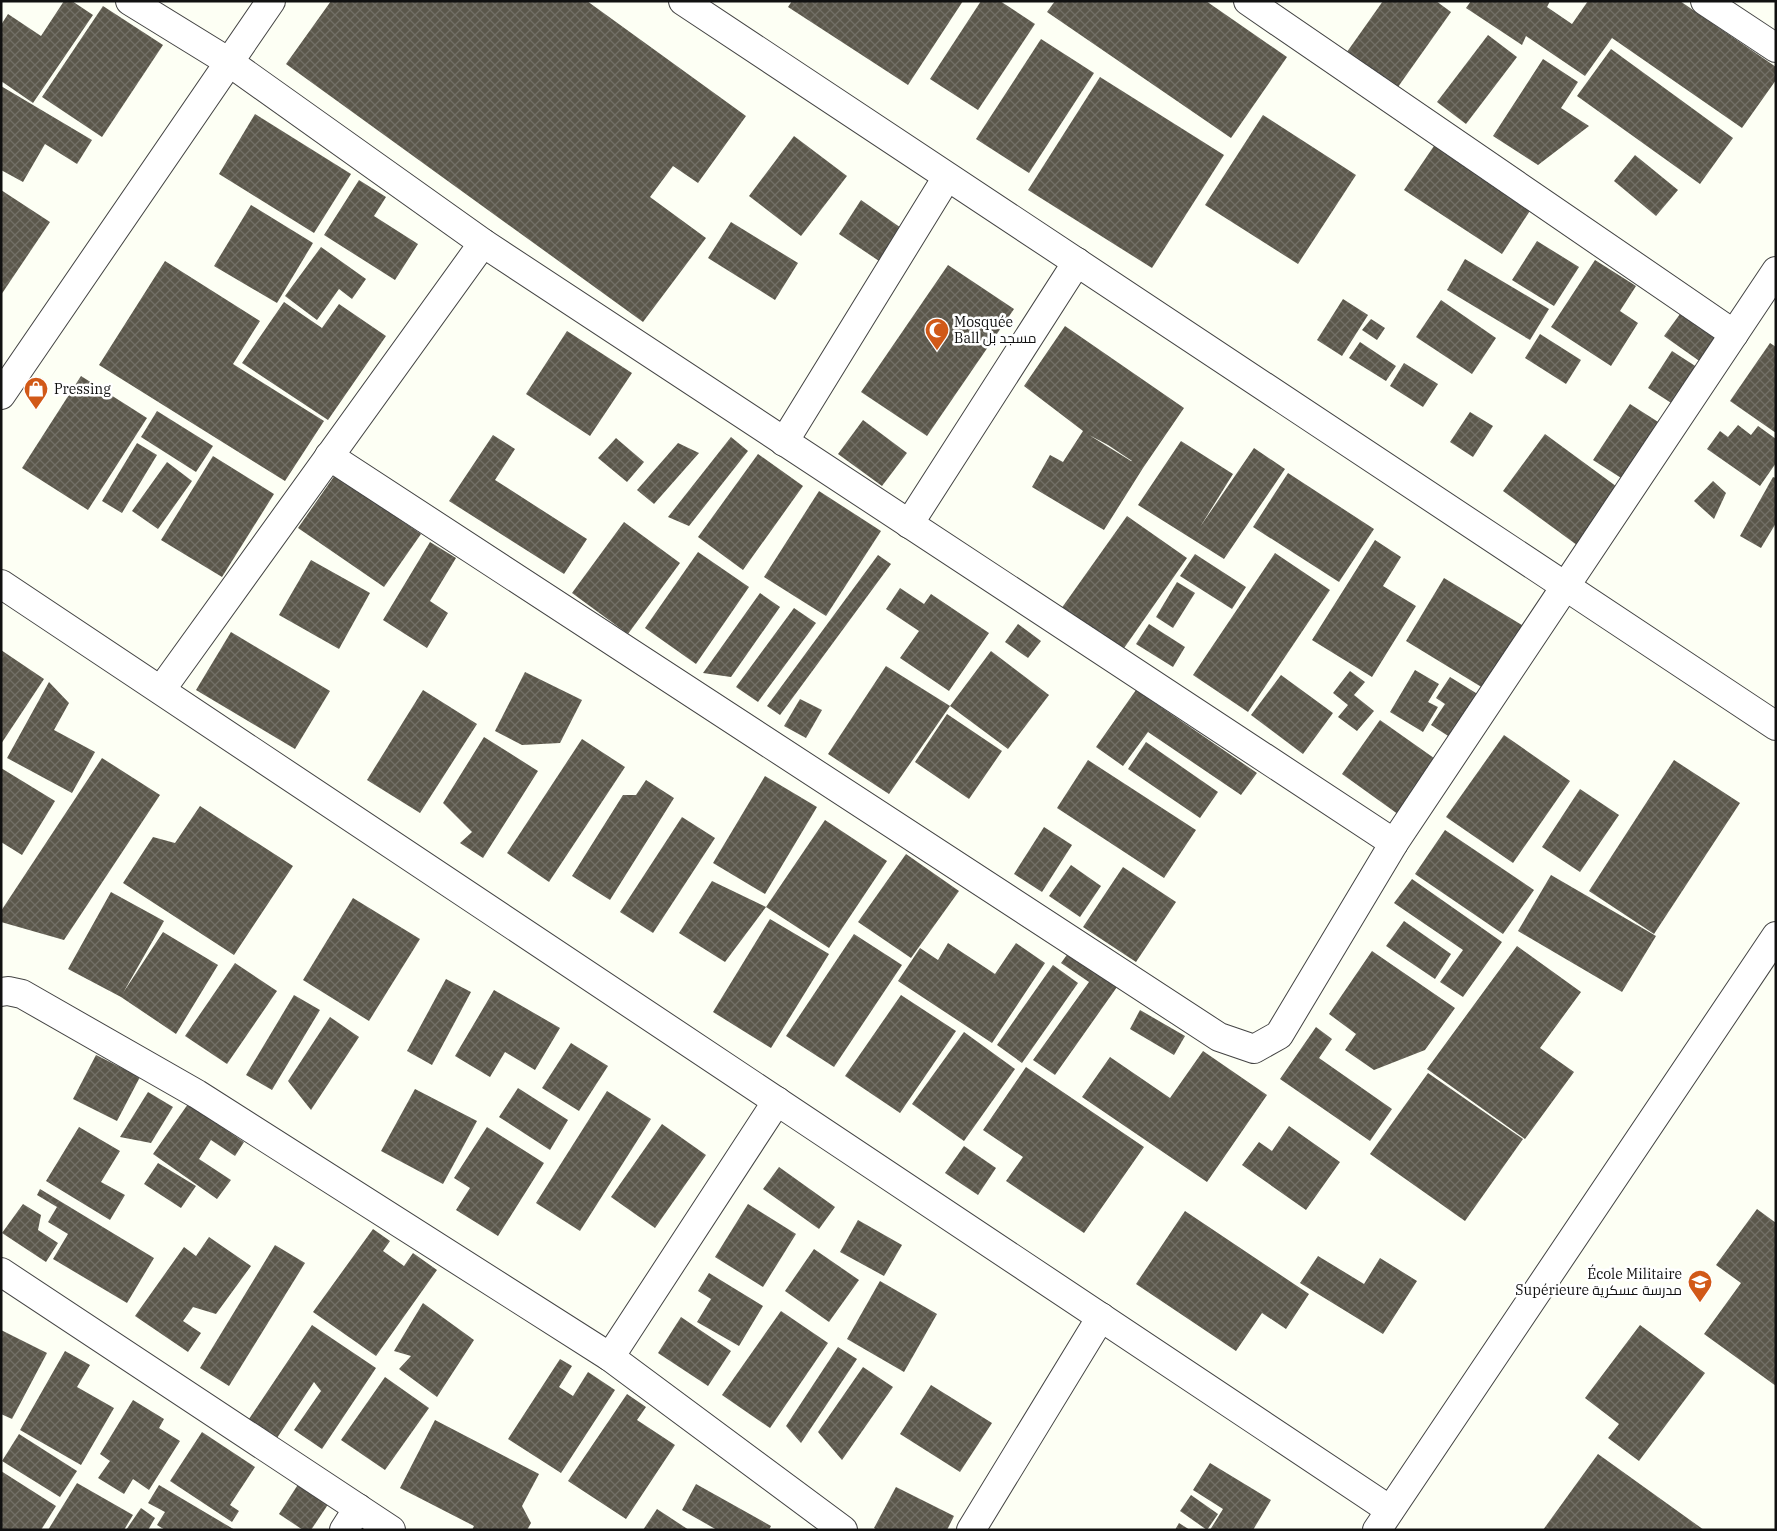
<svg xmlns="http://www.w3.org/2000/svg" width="1777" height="1531" font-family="'IBM Plex Serif',Cairo,serif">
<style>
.building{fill:url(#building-cross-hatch);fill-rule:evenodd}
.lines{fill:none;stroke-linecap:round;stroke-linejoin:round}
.minor-casing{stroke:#444;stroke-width:30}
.tertiary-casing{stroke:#444;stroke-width:30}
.minor{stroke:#fff;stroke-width:28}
.tertiary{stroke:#fff;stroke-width:28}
.labels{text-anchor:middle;stroke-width:5;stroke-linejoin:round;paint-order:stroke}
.poi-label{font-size:14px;fill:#111;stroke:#fff;text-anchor:start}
</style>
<defs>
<pattern id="building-cross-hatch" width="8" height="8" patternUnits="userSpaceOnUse" patternTransform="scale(1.25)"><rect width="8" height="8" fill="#5b574b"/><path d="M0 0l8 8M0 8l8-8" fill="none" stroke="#726f66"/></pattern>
</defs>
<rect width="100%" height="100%" fill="#fdfff4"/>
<g class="building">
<path d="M64 1H72L93 15 33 103 1 81V25L8 14 41 36Z"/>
<path d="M331 1H587L746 116 698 183 673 166 650 197 706 238 643 322 286 64Z"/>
<path d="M792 1H963L908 85 788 7Z"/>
<path d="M981 1H1000L1035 24 978 110 930 79Z"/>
<path d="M1055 1H1206L1287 57 1231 138 1047 12Z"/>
<path d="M1383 1H1436L1451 12 1393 94 1342 59Z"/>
<path d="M1471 1H1550L1547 7 1572 24 1588 1H1680L1776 67V80L1742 128 1612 38 1585 76 1526 36 1522 45 1466 8Z"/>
<path d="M103 6 163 45 102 137 42 97Z"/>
<path d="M1488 35 1517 57 1466 124 1437 102Z"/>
<path d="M1041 39 1094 73 1029 173 976 139Z"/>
<path d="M1611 49 1733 138 1700 184 1577 96Z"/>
<path d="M1543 59 1578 82 1561 108 1589 126 1538 165 1493 136Z"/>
<path d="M1100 77 1224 155 1152 268 1028 190Z"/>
<path d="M1 86 92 140 77 164 45 144 23 182 1 170Z"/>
<path d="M255 114 351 174 314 233 219 174Z"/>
<path d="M1263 115 1356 175 1298 264 1205 205Z"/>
<path d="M794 136 847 176 801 236 749 196Z"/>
<path d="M1436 143 1533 206 1502 254 1404 190Z"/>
<path d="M1635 155 1678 190 1656 216 1614 181Z"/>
<path d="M359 180 386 197 374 216 418 244 395 280 324 235Z"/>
<path d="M1 190 50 222 1 295Z"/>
<path d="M861 200 904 230 882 263 839 234Z"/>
<path d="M251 205 313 243 277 303 214 266Z"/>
<path d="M731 222 798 263 775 300 708 258Z"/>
<path d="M1537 241 1579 267 1554 306 1512 280Z"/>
<path d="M321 247 366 279 352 299 339 289 317 320 285 296Z"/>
<path d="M1465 259 1549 309 1530 340 1447 290Z"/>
<path d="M1595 260 1636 286 1620 311 1638 323 1611 366 1551 327Z"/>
<path d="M165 261 260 321 233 364 324 421 285 481 99 365Z"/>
<path d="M948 265 1014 309 927 436 861 392Z"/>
<path d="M1343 299 1368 315 1342 356 1317 340Z"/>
<path d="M1441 300 1496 338 1472 374 1416 337Z"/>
<path d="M284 302 322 328 339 304 386 336 328 420 242 363Z"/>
<path d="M1680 314 1721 342 1705 365 1664 336Z"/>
<path d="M1371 319 1385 328 1377 340 1362 330Z"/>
<path d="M1065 326 1184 408 1143 468 1104 530 1032 487 1050 455 1063 462 1083 431 1024 386ZM1089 435 1108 445 1132 461H1131Z"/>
<path d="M567 331 632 373 590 436 526 394Z"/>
<path d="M1540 334 1581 360 1566 384 1525 358Z"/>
<path d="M1360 342 1396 366 1386 381 1349 358Z"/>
<path d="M1770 343 1776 347V433L1730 401Z"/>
<path d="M1672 351 1703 371 1679 408 1648 388Z"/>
<path d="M1404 363 1438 384 1423 407 1390 386Z"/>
<path d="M81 376 147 418 88 510 22 468Z"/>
<path d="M1630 404 1666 427 1629 483 1593 460Z"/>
<path d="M157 411 213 446 196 472 141 437Z"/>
<path d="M1470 412 1493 426 1473 457 1450 442Z"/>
<path d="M863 420 907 453 882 486 838 454Z"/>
<path d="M1738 425 1751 435 1758 426 1776 439V463L1760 486 1707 449 1720 431 1728 437Z"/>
<path d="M1545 434 1624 492 1581 548 1503 491Z"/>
<path d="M493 435 515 449 495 480 587 539 564 574 449 501Z"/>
<path d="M731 437 748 451 689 526 668 517Z"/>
<path d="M616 438 644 462 627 482 598 458Z"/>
<path d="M1181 441 1233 474 1200 527 1254 448 1285 469 1224 559 1138 505Z"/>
<path d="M137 443 157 455 122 513 102 501Z"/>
<path d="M678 443 699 453 654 504 637 490Z"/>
<path d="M758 454 803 486 743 570 698 537Z"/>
<path d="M213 456 274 494 222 577 161 540Z"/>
<path d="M167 462 192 481 158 529 132 511Z"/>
<path d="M1288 473 1374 529 1339 582 1253 527Z"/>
<path d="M335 475 421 534 384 587 298 528Z"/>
<path d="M1773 477 1776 478V523L1761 548 1740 536Z"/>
<path d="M1713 481 1726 493 1714 519 1694 501Z"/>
<path d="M819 491 881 531 826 616 764 577Z"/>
<path d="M1127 516 1187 558 1122 651 1061 609Z"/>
<path d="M624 522 680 563 628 634 572 593Z"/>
<path d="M1375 540 1401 557 1383 586 1416 606 1372 677 1312 640Z"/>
<path d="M430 542 456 558 430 601 448 613 427 648 383 620Z"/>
<path d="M698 552 749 587 696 664 645 628Z"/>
<path d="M1275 553 1330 590 1248 712 1193 675Z"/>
<path d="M1195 554 1246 587 1232 609 1180 576Z"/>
<path d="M878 555 891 564 780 715 767 706Z"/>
<path d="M311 560 370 593 339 649 279 615Z"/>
<path d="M1444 578 1527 628 1488 691 1406 641Z"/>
<path d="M1177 582 1195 593 1173 628 1156 617Z"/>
<path d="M900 588 924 604 931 594 989 633 949 691 900 658 919 631 886 609Z"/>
<path d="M760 593 780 607 731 677 703 673Z"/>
<path d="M794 608 816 623 758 702 736 687Z"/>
<path d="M1018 624 1041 641 1028 658 1005 642Z"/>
<path d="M1149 624 1185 647 1173 667 1136 644Z"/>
<path d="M231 632 330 691 295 749 196 690Z"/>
<path d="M1 650 44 679 1 744Z"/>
<path d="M991 651 1049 695 1008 749 950 706Z"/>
<path d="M886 666 950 706 889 794 828 754Z"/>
<path d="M1415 670 1439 684 1428 702 1438 707 1423 732 1390 712Z"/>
<path d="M1350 671 1365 682 1354 695 1374 711 1357 731 1338 717 1348 705 1333 693Z"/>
<path d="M525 672 582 700 560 743 522 745 495 731Z"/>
<path d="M1281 675 1333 713 1303 754 1251 715Z"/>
<path d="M1450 677 1484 698 1456 741 1431 725 1445 704 1436 698Z"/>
<path d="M49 682 69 703 54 730 95 752 72 793 7 758Z"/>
<path d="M423 690 477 724 420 813 367 780Z"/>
<path d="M1136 690 1257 773 1241 795 1148 732 1123 766 1096 747Z"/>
<path d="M800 699 822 710 806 738 784 726Z"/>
<path d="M947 714 1002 751 969 799 915 762Z"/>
<path d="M1380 720 1441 763 1402 817 1342 774Z"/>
<path d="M1504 735 1570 781 1513 863 1446 817Z"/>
<path d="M484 737 538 771 483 858 460 843 472 832 443 803Z"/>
<path d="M582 739 625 767 549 882 507 853Z"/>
<path d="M1146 742 1218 792 1200 818 1128 769Z"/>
<path d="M102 758 160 795 64 940 1 922V911Z"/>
<path d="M1088 760 1196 830 1164 878 1057 808Z"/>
<path d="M1674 760 1740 803 1654 934 1589 891Z"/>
<path d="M1 768 55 801 22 855 1 842Z"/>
<path d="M765 776 817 807 765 894 713 863Z"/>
<path d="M646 780 674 798 610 900 572 876 623 795H636Z"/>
<path d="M1580 789 1619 815 1580 872 1542 847Z"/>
<path d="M200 806 293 866 234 955 123 883 153 837 175 843Z"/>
<path d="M682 817 715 838 653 933 620 912Z"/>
<path d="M825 820 887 861 829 948 766 907Z"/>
<path d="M1044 827 1072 845 1042 892 1014 874Z"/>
<path d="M1445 830 1534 890 1503 934 1415 874Z"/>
<path d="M906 854 959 891 911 958 858 922Z"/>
<path d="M1071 865 1101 886 1080 917 1049 896Z"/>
<path d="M1123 867 1176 902 1136 962 1083 927Z"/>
<path d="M1551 875 1656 936 1622 992 1518 931Z"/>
<path d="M1412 879 1502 942 1463 997 1440 982 1463 950 1394 903Z"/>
<path d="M712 881 766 907 725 962 679 933Z"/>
<path d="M111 892 164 921 123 993 163 932 218 965 176 1034 121 997 68 969Z"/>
<path d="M353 898 420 939 369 1021 303 980Z"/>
<path d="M770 919 829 954 771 1048 713 1012Z"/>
<path d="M1404 921 1451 954 1435 979 1386 946Z"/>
<path d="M854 934 902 965 834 1067 786 1036Z"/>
<path d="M948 943 995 974 1016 943 1045 963 992 1043 898 981 920 948 938 960Z"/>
<path d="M1517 946 1581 992 1540 1048 1574 1072 1525 1139 1427 1069Z"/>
<path d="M1372 951 1455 1008 1425 1050 1374 1070 1345 1050 1356 1034 1329 1014Z"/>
<path d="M1069 952 1117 987 1055 1075 1033 1060 1089 982 1061 963Z"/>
<path d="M235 963 277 991 227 1064 185 1036Z"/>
<path d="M1053 965 1078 983 1022 1063 997 1045Z"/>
<path d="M446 979 471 992 432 1065 407 1051Z"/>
<path d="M494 990 560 1028 535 1070 505 1052 490 1077 455 1056Z"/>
<path d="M294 995 320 1010 272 1090 246 1075Z"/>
<path d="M901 995 956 1031 900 1113 845 1076Z"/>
<path d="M1140 1010 1185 1036 1174 1055 1130 1029Z"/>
<path d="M330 1017 359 1037 311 1110 288 1081Z"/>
<path d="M1316 1027 1332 1039 1319 1058 1392 1109 1370 1141 1280 1079Z"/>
<path d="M964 1032 1015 1069 964 1141 912 1104Z"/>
<path d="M571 1043 608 1066 579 1111 542 1088Z"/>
<path d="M1203 1051 1267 1095 1207 1182 1082 1097 1110 1057 1170 1098Z"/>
<path d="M96 1055 140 1077 117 1121 73 1099Z"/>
<path d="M1026 1067 1144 1147 1084 1233 1006 1181 1023 1157 983 1130Z"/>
<path d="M1428 1073 1523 1139 1465 1221 1370 1154Z"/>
<path d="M518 1088 568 1120 550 1150 499 1117Z"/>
<path d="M415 1089 477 1121 443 1184 381 1151Z"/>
<path d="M607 1091 651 1119 580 1231 536 1203Z"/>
<path d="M148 1092 173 1107 151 1143 120 1137Z"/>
<path d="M188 1104 244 1142 235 1156 211 1140 199 1159 231 1180 217 1199 153 1154Z"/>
<path d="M662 1124 706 1155 655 1228 611 1197Z"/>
<path d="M1289 1126 1340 1162 1306 1210 1242 1165 1259 1142 1272 1151Z"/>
<path d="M79 1127 120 1151 101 1182 125 1195 110 1220 46 1181Z"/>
<path d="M487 1127 544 1163 498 1236 456 1210 470 1188 454 1178Z"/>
<path d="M964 1146 996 1168 978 1195 945 1173Z"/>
<path d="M158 1163 196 1186 181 1208 144 1184Z"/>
<path d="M779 1167 835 1207 819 1229 763 1189Z"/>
<path d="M40 1189 154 1258 127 1303 53 1259 68 1234 48 1222 57 1207 37 1195Z"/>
<path d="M23 1204 41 1215 38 1230 58 1243 46 1262 2 1233Z"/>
<path d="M748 1204 796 1234 763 1287 715 1257Z"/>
<path d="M1757 1209 1776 1223V1386L1704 1334 1741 1283 1716 1265Z"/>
<path d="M1185 1211 1309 1294 1286 1329 1262 1313 1236 1351 1136 1284Z"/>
<path d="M858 1220 902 1245 884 1276 840 1252Z"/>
<path d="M373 1229 390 1241 383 1251 404 1266 413 1253 437 1270 376 1356 313 1312Z"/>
<path d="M209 1237 251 1266 216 1314 193 1307 183 1321 201 1333 188 1352 135 1316 184 1247 196 1256Z"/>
<path d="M275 1245 305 1263 229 1386 200 1368Z"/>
<path d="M814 1249 859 1280 829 1322 785 1291Z"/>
<path d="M1318 1256 1364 1284 1380 1258 1417 1281 1383 1334 1300 1283Z"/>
<path d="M709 1273 763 1306 739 1346 697 1322 711 1299 698 1291Z"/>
<path d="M880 1281 937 1314 904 1372 847 1339Z"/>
<path d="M423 1303 474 1340 437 1397 399 1369 411 1356 394 1351Z"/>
<path d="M781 1311 828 1343 770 1428 722 1395Z"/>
<path d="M681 1317 731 1351 708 1386 658 1353Z"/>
<path d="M312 1325 376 1368 322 1449 294 1430 321 1391 314 1382 277 1438 249 1419Z"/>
<path d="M1640 1325 1705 1373 1639 1461 1608 1438 1619 1424 1585 1398Z"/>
<path d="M1 1330 47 1353 12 1419 1 1414Z"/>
<path d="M838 1347 857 1359 801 1443 786 1426Z"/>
<path d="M65 1351 90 1365 77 1387 114 1408 81 1465 20 1430Z"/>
<path d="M560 1359 572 1366 559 1387 573 1396 588 1372 615 1390 561 1473 508 1439Z"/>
<path d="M863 1367 893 1387 842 1460 818 1432Z"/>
<path d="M385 1377 429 1408 385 1470 341 1440Z"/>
<path d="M931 1385 992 1423 960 1472 900 1434Z"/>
<path d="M627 1394 646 1407 637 1420 675 1445 626 1519 568 1481Z"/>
<path d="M133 1400 164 1419 159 1428 180 1441 149 1490 133 1479 124 1494 98 1478 110 1461 100 1454Z"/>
<path d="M435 1420 539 1474 522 1506 531 1523 527 1530H472L474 1526 400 1488Z"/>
<path d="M202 1432 255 1467 230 1505 239 1511 232 1522 170 1481Z"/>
<path d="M19 1434 77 1471 60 1497 2 1461Z"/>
<path d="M1598 1454 1704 1530H1543Z"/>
<path d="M1210 1463 1271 1500 1253 1530H1210L1223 1509 1193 1490Z"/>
<path d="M1 1471 56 1506 41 1530H1Z"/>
<path d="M77 1483 133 1515 124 1530H48Z"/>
<path d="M299 1483 329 1503 311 1530H303L279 1514Z"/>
<path d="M696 1484 771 1526 769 1530H717L682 1510Z"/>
<path d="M159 1485 235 1530H165L157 1525 165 1512 148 1503Z"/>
<path d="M896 1487 954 1516 947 1530H877L874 1528Z"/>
<path d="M1191 1495 1218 1514 1207 1530 1180 1511Z"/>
<path d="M141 1508 155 1518 148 1530H126Z"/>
<path d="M657 1509 689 1530H643Z"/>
<path d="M1179 1523 1190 1530H1175Z"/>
</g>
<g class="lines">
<defs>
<g id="minor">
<path d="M130 1 229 62 483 243 1394 843"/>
<path d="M683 1 1776 726"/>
<path d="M1248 1 1734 334"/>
<path d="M1705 1 1776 48"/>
<path d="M784 442 947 177"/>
<path d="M329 456 1219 1037 1254 1049 1279 1035 1394 843 1776 271"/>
<path d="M909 524 1077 262"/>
<path d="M1 584 1390 1510"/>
<path d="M161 690 483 243"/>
<path d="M1 992 8 991 22 994 197 1094 610 1357 843 1530"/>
<path d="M1 1272 391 1530"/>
<path d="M610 1357 777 1101"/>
<path d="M344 1530 358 1508"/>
<path d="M971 1530 1101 1317"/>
</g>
<g id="tertiary">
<path d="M1 395 271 1"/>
<path d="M1377 1530 1776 936"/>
</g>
</defs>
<use href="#minor" class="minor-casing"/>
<use href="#tertiary" class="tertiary-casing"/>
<use href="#minor" class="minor"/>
<use href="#tertiary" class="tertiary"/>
</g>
<defs>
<symbol id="mosque-pin" viewBox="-11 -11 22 30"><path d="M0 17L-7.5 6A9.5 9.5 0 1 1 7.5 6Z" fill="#d15918" stroke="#fff"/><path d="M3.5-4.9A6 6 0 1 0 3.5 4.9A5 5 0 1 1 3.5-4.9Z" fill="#fff"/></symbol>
<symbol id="shop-pin" viewBox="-11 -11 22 30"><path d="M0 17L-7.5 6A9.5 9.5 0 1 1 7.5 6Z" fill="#d15918" stroke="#fff"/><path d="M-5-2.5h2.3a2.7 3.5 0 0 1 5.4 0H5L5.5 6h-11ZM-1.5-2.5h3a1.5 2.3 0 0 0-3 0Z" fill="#fff"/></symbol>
<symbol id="school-pin" viewBox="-11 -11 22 30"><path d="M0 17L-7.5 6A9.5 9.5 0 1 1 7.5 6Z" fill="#d15918" stroke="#fff"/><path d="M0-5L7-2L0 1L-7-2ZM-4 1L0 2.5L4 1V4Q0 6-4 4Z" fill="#fff"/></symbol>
</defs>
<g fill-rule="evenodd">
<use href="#mosque-pin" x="923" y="316" width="28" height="38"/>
<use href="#shop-pin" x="22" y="375" width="28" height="38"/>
<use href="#school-pin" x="1686" y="1268" width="28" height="38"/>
</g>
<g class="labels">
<g class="poi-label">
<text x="954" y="327">Mosquée<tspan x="954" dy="16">Ball مسجد بل</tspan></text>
<text x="54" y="394">Pressing</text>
<text x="1682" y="1279" text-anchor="end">École Militaire<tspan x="1682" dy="16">Supérieure مدرسة عسكرية</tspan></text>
</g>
</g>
<rect width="1777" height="1531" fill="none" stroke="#111111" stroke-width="5"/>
</svg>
